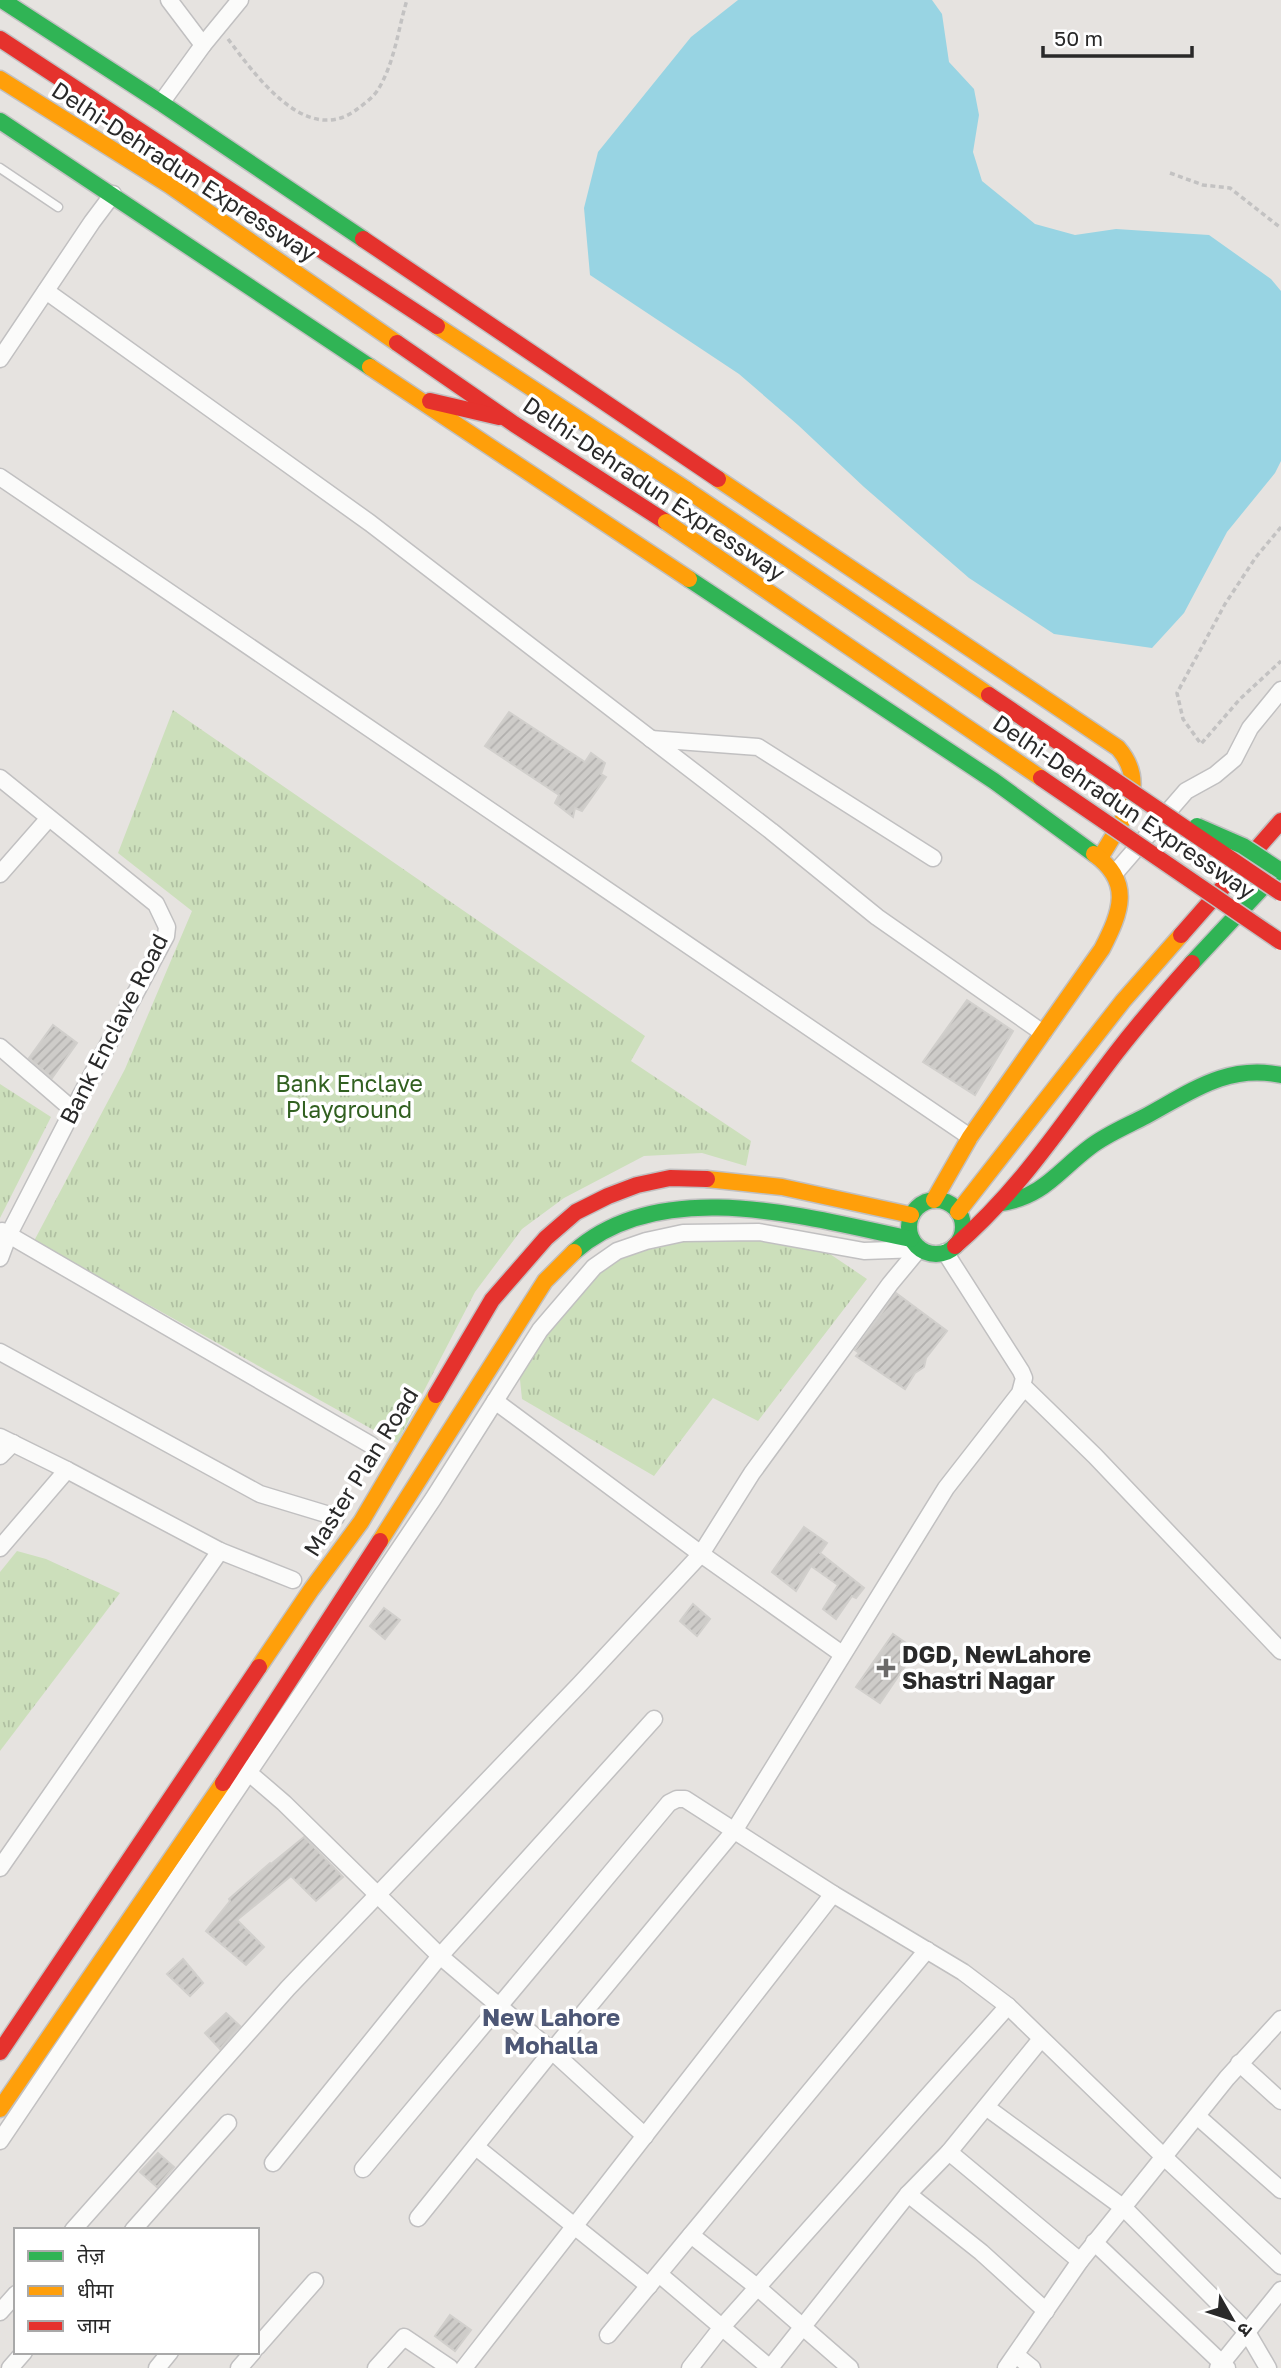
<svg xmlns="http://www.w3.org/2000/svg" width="1281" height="2368" font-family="'Golos Text','Noto Sans Devanagari',sans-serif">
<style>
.grass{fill:url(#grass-tufts)}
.water{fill:#98d4e3}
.building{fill:url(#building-hatch);stroke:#d1cfcc;stroke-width:2}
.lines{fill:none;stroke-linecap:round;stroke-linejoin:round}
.lane-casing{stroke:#c1c0c1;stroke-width:11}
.street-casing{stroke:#c1c0c1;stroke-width:19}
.fast-casing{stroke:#c1c0c1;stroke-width:19}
.slow-casing{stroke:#c1c0c1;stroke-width:19}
.jam-casing{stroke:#c1c0c1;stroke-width:19}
.path{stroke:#c3c2c2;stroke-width:3.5;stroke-dasharray:5 3.5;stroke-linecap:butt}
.lane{stroke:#fbfbfa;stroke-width:8}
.street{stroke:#fbfbfa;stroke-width:16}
.fast{stroke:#30b455;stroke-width:16}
.slow{stroke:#ff9f0a;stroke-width:16}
.jam{stroke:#e5322d;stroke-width:16}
.fast-bridge-casing{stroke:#c1c0c1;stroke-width:19;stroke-linecap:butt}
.slow-bridge-casing{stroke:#c1c0c1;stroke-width:19;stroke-linecap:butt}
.jam-bridge-casing{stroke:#c1c0c1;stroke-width:19;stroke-linecap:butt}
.fast-bridge{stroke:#30b455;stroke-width:16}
.slow-bridge{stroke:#ff9f0a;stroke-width:16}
.jam-bridge{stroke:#e5322d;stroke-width:16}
.poi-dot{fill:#6b6a69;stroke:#fff;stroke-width:2.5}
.labels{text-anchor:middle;stroke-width:7;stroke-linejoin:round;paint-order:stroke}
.street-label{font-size:23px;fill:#292929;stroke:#fff}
.park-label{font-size:23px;fill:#316020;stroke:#fff}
.poi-label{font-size:23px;font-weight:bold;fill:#292929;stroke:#fff;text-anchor:start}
.neighbourhood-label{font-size:24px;font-weight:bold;fill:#4d5776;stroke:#fff}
</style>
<defs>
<pattern id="grass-tufts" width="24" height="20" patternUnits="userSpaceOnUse" patternTransform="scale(1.75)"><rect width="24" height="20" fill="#ccdfbb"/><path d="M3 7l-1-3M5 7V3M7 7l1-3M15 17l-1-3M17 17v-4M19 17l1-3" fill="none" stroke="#afbfa1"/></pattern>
<pattern id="building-hatch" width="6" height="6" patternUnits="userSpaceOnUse" patternTransform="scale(1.75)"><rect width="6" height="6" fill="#ceccc9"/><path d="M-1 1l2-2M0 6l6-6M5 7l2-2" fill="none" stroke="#b1afad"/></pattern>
</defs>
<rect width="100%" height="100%" fill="#e6e3e0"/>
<g class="grass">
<path d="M173 710 645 1036 631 1061 751 1141 746 1166 702 1153 644 1156 564 1198 522 1229 475 1292 397 1443 34 1241 125 1069 192 911 118 853Z"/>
<path d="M0 1084 51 1117 0 1218Z"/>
<path d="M748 1234 827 1252 867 1279 758 1421 713 1398 654 1476 522 1399 519 1370 595 1266 662 1237Z"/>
<path d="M17 1551 46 1559 120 1593 0 1751V1572Z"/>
</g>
<path class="water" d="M738 0H932L942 14 949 62 974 89 979 115 973 152 982 181 1035 224 1075 235 1116 229 1209 235 1271 279 1281 291V461L1275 473 1227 532 1184 613 1152 648 1054 634 969 578 864 487 798 425 739 374 590 275 584 208 598 152 691 37Z"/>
<g class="building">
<path d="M509 712 585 762 591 753 605 763 601 774 606 777 582 811 575 808 573 817 555 803 559 795 485 746Z"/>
<path d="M967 1000 1013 1031 975 1095 923 1062Z"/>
<path d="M53 1025 77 1043 52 1078 29 1058Z"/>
<path d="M896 1293 947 1331 926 1358 924 1367 915 1373 905 1389 856 1356 859 1353 855 1350Z"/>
<path d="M804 1527 827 1543 820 1553 864 1588 856 1598 852 1596 836 1619 823 1609 838 1585 811 1566 796 1591 772 1572Z"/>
<path d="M693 1604 710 1619 697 1636 680 1621Z"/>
<path d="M384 1608 400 1620 385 1639 370 1626Z"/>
<path d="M893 1634 916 1650 880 1703 856 1687Z"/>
<path d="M304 1837 343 1877 316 1901 291 1876 237 1920 264 1947 246 1965 206 1931 230 1901 229 1899 270 1863 271 1864Z"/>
<path d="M183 1959 203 1983 190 1996 167 1974Z"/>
<path d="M226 2013 240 2026 220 2049 205 2033Z"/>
<path d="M158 2153 174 2167 157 2187 140 2172Z"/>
<path d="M450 2315 471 2330 455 2351 435 2336Z"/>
</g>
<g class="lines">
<defs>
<path id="lane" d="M0 168 58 207"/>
<g id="street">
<path d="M169 0 203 45"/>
<path d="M161 103 203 45 240 0"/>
<path d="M46 291 370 523 771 831 877 917 1043 1033"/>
<path d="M0 359 92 222 113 194"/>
<path d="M0 477 970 1137"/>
<path d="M651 739 758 747 933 858"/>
<path d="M0 778 156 904 167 927 166 936 73 1110 9 1234 0 1258"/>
<path d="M1115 873 1186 791 1215 775 1234 759 1250 728 1281 690"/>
<path d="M0 874 49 818"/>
<path d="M0 1047 73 1110"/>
<path d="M2 1231 371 1445"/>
<path d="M0 1352 260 1494 336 1517"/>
<path d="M1023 1386 1095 1456 1281 1651"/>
<path d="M495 1401 701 1554 842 1654"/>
<path d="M0 1437 67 1470 220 1551 293 1580"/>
<path d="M0 1456 13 1443"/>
<path d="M0 1548 67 1470"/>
<path d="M241 1766 284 1803 440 1956 552 2051 645 2136"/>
<path d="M0 1868 220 1551"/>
<path d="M1239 2063 1281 2101"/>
<path d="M986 2107 1124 2208 1247 2332 1268 2368"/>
<path d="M1197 2116 1281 2190"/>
<path d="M0 2141 433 1499 540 1330 594 1267 617 1251 646 1241 683 1233 759 1232 864 1251 919 1249"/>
<path d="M476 2147 649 2286"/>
<path d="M949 2152 1080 2261"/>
<path d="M273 2163 440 1956 654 1719"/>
<path d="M363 2169 669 1803 677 1799H685L833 1894 963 1972 1008 2006 1164 2157 1281 2266"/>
<path d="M908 2194 981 2252 1046 2311"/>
<path d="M418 2218 552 2051 734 1831 946 1488 1020 1393 1024 1378 1021 1371 945 1252"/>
<path d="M73 2230 288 1988 580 1684 701 1554 752 1473 890 1284 919 1249"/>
<path d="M133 2230 228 2123"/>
<path d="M691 2235 757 2287 850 2368"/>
<path d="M1094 2242 1227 2368"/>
<path d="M659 2274 770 2368"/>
<path d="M0 2312 16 2294"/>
<path d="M608 2335 927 1950"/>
<path d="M257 2347 315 2281"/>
<path d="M1016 2355 1032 2368"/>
<path d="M10 2368 24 2352"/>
<path d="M157 2368 170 2352"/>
<path d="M239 2368 253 2352"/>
<path d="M376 2368 404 2337 450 2368"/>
<path d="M464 2368 833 1894"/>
<path d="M690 2368 722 2327 1008 2006"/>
<path d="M770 2368 908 2194 949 2152 1041 2039"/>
<path d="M1006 2368 1080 2261 1227 2078 1281 2019"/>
<path d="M1218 2368 1281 2290"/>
</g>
<g id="fast">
<path d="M2 0 161 103 363 239"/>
<path d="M0 121 370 367"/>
<path d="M689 579 994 781 1094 854"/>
<path d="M1192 963 1277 872"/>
<circle cx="936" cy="1227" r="27"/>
<path d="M1001 1203C1043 1197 1058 1171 1090 1147 1107 1134 1127 1126 1146 1116 1192 1091 1227 1064 1281 1075"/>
<path d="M574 1252C662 1174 809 1218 911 1239"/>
</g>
<g id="slow">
<path d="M0 79 169 185 397 343"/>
<path d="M437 326 687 490"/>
<path d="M370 367 689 579"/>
<path d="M718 479 1118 748C1151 786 1121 822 1100 858"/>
<path d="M707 1179 782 1187 911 1215"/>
<path d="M934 1200 970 1137 1102 949C1121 912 1133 882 1094 854"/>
<path d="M958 1212 1123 1001 1181 935"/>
<path d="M380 1541 545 1281 574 1252"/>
<path d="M259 1667 311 1590 361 1522 436 1395"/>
<path d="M0 2109 223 1783"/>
</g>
<g id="jam">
<path d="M0 39 437 326"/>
<path d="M363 239 718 479"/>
<path d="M397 343 514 424 666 522"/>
<path d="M430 401 499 417"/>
<path d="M1181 935 1281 821"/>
<path d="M955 1246C1022 1188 1063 1122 1116 1053 1140 1022 1166 992 1192 963"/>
<path d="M436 1395 492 1300 546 1238 576 1212 608 1196 637 1185 670 1178 707 1179"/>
<path d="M223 1783 380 1541"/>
<path d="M0 2052 259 1667"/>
</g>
</defs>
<use href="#lane" class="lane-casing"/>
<use href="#street" class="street-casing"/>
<use href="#fast" class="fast-casing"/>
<use href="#slow" class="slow-casing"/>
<use href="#jam" class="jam-casing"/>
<g class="path">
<path d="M228 39C254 73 305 147 356 110 364 104 374 97 379 88 395 61 398 29 407 0"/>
<path d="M1170 173 1203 185 1230 188 1281 228"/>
<path d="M1281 527 1256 557 1225 604 1177 693 1183 719 1201 744 1240 699 1281 661"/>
</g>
<use href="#lane" class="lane"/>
<use href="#street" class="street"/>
<use href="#fast" class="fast"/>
<use href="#slow" class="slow"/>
<use href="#jam" class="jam"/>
<defs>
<path id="fast-bridge" d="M1197 826 1243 846 1281 871"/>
<g id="slow-bridge">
<path d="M687 490 989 695"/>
<path d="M666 522 1041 778"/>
</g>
<g id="jam-bridge">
<path d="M989 695 1281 893"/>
<path d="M1041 778 1281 942"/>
</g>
</defs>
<use href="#fast-bridge" class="fast-bridge-casing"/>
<use href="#slow-bridge" class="slow-bridge-casing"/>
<use href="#jam-bridge" class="jam-bridge-casing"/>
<use href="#fast-bridge" class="fast-bridge"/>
<use href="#slow-bridge" class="slow-bridge"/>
<use href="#jam-bridge" class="jam-bridge"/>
</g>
<path class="poi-dot" d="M882.5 1657.5h7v7h7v7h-7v7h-7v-7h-7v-7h7z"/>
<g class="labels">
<g class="street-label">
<text transform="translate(184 172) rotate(33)" y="8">Delhi-Dehradun Expressway</text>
<text transform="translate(654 489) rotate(34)" y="8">Delhi-Dehradun Expressway</text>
<text transform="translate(1124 807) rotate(34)" y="8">Delhi-Dehradun Expressway</text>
<text transform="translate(114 1029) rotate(-63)" y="8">Bank Enclave Road</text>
<text transform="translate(361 1472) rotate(-58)" y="8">Master Plan Road</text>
</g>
<g class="park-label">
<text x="349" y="1092">Bank Enclave<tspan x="349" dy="26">Playground</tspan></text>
</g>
<g class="poi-label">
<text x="902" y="1663">DGD, NewLahore<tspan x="902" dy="26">Shastri Nagar</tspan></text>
</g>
<g class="neighbourhood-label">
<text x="551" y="2026">New Lahore<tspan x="551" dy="28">Mohalla</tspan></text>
</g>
</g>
<rect x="14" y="2228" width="245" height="126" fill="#ffffff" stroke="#a9a9a9" stroke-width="2"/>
<rect x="28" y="2251" width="35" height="10" fill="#30b455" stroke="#a9a9a9" stroke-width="2"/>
<text x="77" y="2263" font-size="21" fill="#292929">तेज़</text>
<rect x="28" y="2286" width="35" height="10" fill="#ff9f0a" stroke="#a9a9a9" stroke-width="2"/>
<text x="77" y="2298" font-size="21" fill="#292929">धीमा</text>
<rect x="28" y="2321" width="35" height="10" fill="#e5322d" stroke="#a9a9a9" stroke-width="2"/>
<text x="77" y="2333" font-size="21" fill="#292929">जाम</text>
<g transform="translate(1232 2319) rotate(129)" stroke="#ffffff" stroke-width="5" paint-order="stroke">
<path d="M0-5L12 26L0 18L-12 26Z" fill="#292929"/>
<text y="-10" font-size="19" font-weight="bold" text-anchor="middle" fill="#292929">उ</text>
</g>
<path d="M1043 46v10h149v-10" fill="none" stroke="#292929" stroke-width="3.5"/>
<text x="1054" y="46" font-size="21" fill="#292929" stroke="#ffffff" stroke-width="5" paint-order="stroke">50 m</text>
</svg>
